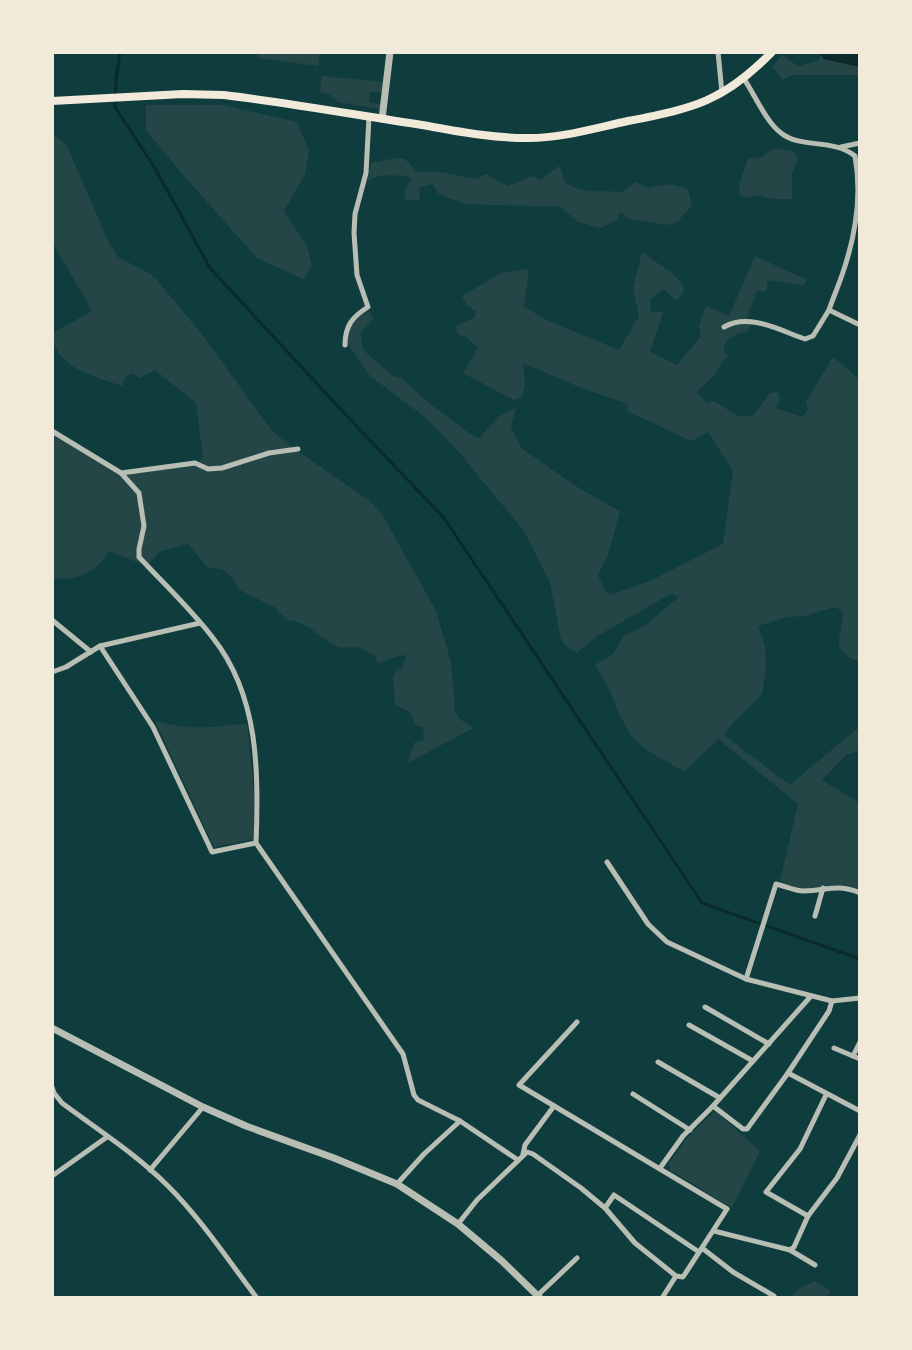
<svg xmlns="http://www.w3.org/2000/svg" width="912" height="1350" font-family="'Source Sans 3',sans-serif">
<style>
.green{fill:#244646}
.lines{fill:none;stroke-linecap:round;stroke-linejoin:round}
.stream{stroke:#0a2a2b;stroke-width:3}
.river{stroke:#0a2a2b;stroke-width:16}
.minor{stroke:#b8beb3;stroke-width:5}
.tertiary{stroke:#b8beb3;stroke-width:7}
.primary{stroke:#f1e9da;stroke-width:8}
</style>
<rect width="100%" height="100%" fill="#0f3d3e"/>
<g class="green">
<path d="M258 52H320V53L318 66 257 58Z"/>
<path d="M822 53H859V75H792L783 80 772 67 782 55 798 66 818 61Z"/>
<path d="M322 76 383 82 382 93 370 92 369 102 380 104V109L338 102 329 94 320 92Z"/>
<path d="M146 105H223L297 122 309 151 305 174 284 211 307 246 312 267 303 279 257 258 183 175 146 130Z"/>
<path d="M53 134 66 144 110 245 118 257 149 273 157 280 204 337 272 431 293 448 370 501 382 514 436 611 451 662 455 711 460 719 473 728 408 763 414 743 424 740 423 727 415 725 410 712 395 705 393 676 398 668 402 670 406 656 401 655 378 663 375 656C369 653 363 649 357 647 351 646 343 649 338 647 319 639 309 621 287 620L274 607 240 590 232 578 222 569 208 568 188 544 159 552 147 566 109 551C95 573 78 581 53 578V434L118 475 192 466 203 458 196 403 155 370 139 378 133 373 126 376 122 386C95 376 53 368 53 333L92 311 53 243Z"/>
<path d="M774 148 793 151 798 159 792 173V199H772L757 195 747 198 740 196 739 185 748 159 761 157Z"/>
<path d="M396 158 405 159 417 172H441L477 179 486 174 508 186 533 176 541 180 557 167H560L565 182C569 185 574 188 579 189 593 194 605 189 620 193L636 182 649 188C664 184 674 182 688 190L692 205 678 221 668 225 628 219 621 212 617 220 601 228 578 222 561 207 465 204 439 194 432 184 419 188 420 201 404 199 406 188 412 178C398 175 381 173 368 181L371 163Z"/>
<path d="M642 252 672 273 685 288 677 301 663 289 650 299 651 312H663L650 352 677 365 701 336 699 326 706 306 729 316 755 256 807 280 803 285 768 280 766 292 757 290 747 318 753 322 747 332C734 334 728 337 723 349L728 357C719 362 721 366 715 374 710 381 702 385 697 393L707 403 714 401 738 416H753L770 393 778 392 780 400 776 408 802 417 808 409 806 401 833 357 859 379V662C828 648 842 641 843 612L835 607 804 616 787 617 758 626 765 646 766 670 762 694 732 724 724 735 790 785 847 737 859 728 858 751 846 755 822 780 859 803V890C835 880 826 889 803 889 795 889 787 884 780 881L798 804 718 739 684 772 644 748 632 737 619 714 608 686 595 665 613 654 624 635 643 627 679 597 672 593 596 637 577 653 566 646 561 639 550 583 524 531 458 451 425 417 370 376 347 343V331L358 316 368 311 374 318 361 332 362 349 393 376 402 378 425 400 473 436 479 438 500 416 516 408 511 427 521 448 582 490 620 511 609 552 598 575 604 589 610 595 650 581 723 544 733 471 708 432 691 441 627 411 628 404 579 387 523 363 525 385 522 397 514 400 463 373 478 348 466 337 458 334 456 326 475 317 476 311 467 305 462 296 501 273 529 269 524 306 544 319 619 350 639 316 633 288Z"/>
<path d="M155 721C190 730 212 728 247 723L255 802 254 839 214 847Z"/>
<path d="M715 1111 760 1151 732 1208 670 1170 669 1163 687 1138Z"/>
<path d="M815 1281 831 1291 827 1297H791L797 1290Z"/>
</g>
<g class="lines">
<path class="stream" d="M120 52 116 78 115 107 156 170 210 268 344 413 444 518 702 903 860 959"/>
<path class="river" d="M828 52 860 59"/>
<g class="minor">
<path d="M718 52 722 93"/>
<path d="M744 79C755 95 766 122 781 133 801 149 832 138 855 156 862 195 855 238 842 275 838 287 833 298 829 310L860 325"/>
<path d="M841 147 860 143"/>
<path d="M724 327C749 312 781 331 805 339L813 336 829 310"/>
<path d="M345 345C345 326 352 317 368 307L357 275 354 233 355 214 366 173 369 117"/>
<path d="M52 431 121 473 139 493 144 526 139 549V557C164 584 191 609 213 638 259 696 259 773 256 843L403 1054 414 1095 418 1100 460 1121 518 1160"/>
<path d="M121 473 195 463 208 469 222 468 269 453 298 449"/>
<path d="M52 620 91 652"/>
<path d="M100 646 153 727 212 852 256 843"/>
<path d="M52 672 66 667 100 646 200 623"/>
<path d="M607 862 648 924 667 942 746 979 832 1001 860 998"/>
<path d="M815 916 823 888"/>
<path d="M746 979 776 884C785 886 794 891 804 891 826 891 837 883 860 893"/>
<path d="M832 1001 829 1011 788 1073 860 1111"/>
<path d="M705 1007 769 1044"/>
<path d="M577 1022 519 1085 727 1209 683 1277 676 1276 662 1298"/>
<path d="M689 1025 753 1061"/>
<path d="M834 1048 860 1059"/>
<path d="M853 1056 860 1042"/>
<path d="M658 1062 720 1098"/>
<path d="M52 1087 54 1093 62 1103C97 1129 136 1154 168 1186 201 1219 228 1260 257 1298"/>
<path d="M633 1094 690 1130"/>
<path d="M713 1106 743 1129H747L788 1073"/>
<path d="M523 1154 525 1145 554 1106"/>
<path d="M660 1168 683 1136 713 1106 811 996"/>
<path d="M150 1170 203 1107"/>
<path d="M52 1176 107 1137"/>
<path d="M397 1184 424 1154 460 1121"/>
<path d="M605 1208 614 1195 699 1252"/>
<path d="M808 1216 766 1192 800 1149 826 1095"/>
<path d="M458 1224 477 1200 527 1152 533 1154 581 1188 605 1208 635 1243 676 1276"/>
<path d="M714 1231 790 1250 794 1247 808 1216 837 1178 860 1135"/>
<path d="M702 1248 733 1272 774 1296"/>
<path d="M790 1250 815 1265"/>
<path d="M538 1295 577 1258"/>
</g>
<g class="tertiary">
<path d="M382 119 390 52"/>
<path d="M52 1028 203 1107 246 1126 334 1158 397 1184 458 1224 502 1261 540 1298"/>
</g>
<path class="primary" d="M52 101 183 94 224 95C290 103 356 115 422 125 456 131 491 138 525 138 559 139 595 128 628 121 694 108 723 102 772 52"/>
</g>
<rect width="912" height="1350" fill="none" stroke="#f1e9da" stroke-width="108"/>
</svg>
